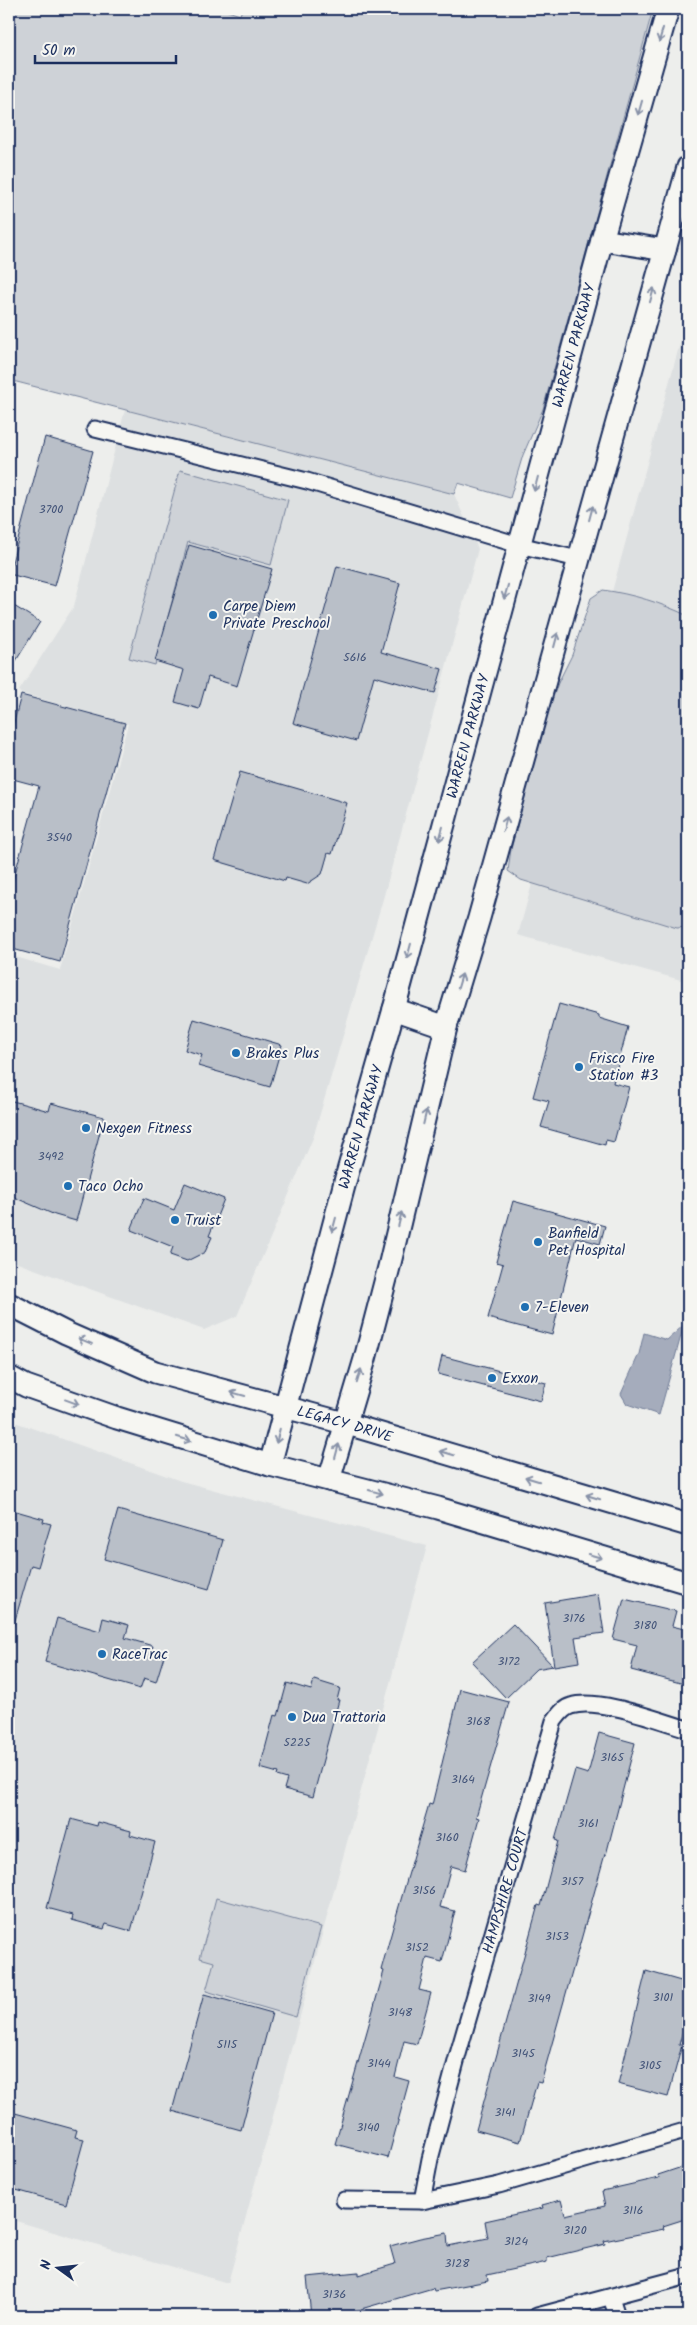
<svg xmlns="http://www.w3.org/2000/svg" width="697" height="2325" font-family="Kalam,sans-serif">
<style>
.built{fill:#dde0e1}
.green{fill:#ced2d7;stroke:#74809a}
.water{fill:#a5acbc;stroke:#6e7a96}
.building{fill:#b9bfc8;stroke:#1b2f5e}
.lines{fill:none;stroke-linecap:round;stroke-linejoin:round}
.street-casing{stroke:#1b2f5e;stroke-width:19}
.secondary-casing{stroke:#1b2f5e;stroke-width:25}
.street{stroke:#f6f6f2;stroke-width:15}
.secondary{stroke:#f6f6f2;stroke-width:21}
.oneway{stroke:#8892a8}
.poi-dot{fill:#1f6fb2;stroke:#f6f6f2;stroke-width:2}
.labels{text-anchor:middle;stroke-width:4;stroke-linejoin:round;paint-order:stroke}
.number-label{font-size:12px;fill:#425378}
.street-label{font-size:15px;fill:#1b2f5e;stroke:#f6f6f2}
.poi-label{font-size:15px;fill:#1b2f5e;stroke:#f6f6f2;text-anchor:start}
</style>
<rect width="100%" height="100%" fill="#edeeec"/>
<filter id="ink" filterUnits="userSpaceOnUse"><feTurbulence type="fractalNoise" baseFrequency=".02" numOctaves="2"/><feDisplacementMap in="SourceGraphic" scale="10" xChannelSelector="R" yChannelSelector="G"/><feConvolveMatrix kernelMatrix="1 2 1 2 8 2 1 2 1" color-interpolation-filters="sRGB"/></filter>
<g filter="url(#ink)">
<g class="built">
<path d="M688 314V982L518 935Z"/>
<path d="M125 410 454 494 478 549 383 899 313 1138 237 1316 204 1330 9 1260V955L60 970 128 724 20 693 19 691 74 606Z"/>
<path d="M9 1420 181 1481 427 1546 228 2283 9 2219Z"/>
</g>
<g class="green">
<path d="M9 9H222L240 15 242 9H653L543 409 523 455 510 498 458 483 454 494 9 380Z"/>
<path d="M180 470 288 500 271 565 188 542 155 665 129 658Z"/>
<path d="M603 590C632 594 662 603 688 616L687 927 677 928 521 880 508 871 511 849 543 726 558 683 572 655 591 598Z"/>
<path d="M216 1898 321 1927 296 2017 206 1991 214 1962 200 1958Z"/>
</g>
<path class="water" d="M684 1325 659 1415 627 1404 621 1394 639 1354 644 1333 667 1340Z"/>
<g class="building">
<path d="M45 437 93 451 55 586 9 574Z"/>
<path d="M189 545 272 569 237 686 208 677 199 709 175 702 184 670 155 661Z"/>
<path d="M337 566 400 583 381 652 442 669 435 693 374 676 356 741 293 723Z"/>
<path d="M9 603 40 622 9 672Z"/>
<path d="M21 695 125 723 60 962 9 948V895L39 786 9 778V741Z"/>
<path d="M240 772 347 803 332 854 328 853 322 874 307 884 286 878 285 881 214 860Z"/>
<path d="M559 1004 599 1015V1018L628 1027 613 1083 629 1087 614 1142 606 1140 605 1145 541 1127 549 1101 533 1097Z"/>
<path d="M194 1019 282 1045 270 1087 198 1066 202 1055 185 1050Z"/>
<path d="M9 1100 49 1111 51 1103 104 1117 76 1221 55 1215 9 1195Z"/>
<path d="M185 1183 224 1199 209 1236 212 1237 205 1252 187 1261 170 1255 173 1247 131 1230 144 1198 174 1210Z"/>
<path d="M513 1201 605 1226 600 1244 576 1237 552 1335 488 1318 503 1264 496 1262Z"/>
<path d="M442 1356 546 1383 541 1401 438 1374Z"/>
<path d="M9 1509 44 1519 43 1522 51 1524 38 1567 31 1565 13 1627H9Z"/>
<path d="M118 1510 223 1540 209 1589 104 1559Z"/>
<path d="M598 1594 604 1633 575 1637 579 1662 554 1666 545 1603Z"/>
<path d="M624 1599 676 1611 672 1626 688 1630V1685L631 1670 637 1645 613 1639Z"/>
<path d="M57 1618 100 1631 103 1618 129 1625 125 1638 153 1646 151 1652 164 1656 156 1682 144 1678 140 1689 45 1662Z"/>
<path d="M513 1624 553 1666 536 1669 506 1698 472 1662Z"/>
<path d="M314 1680 340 1688 337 1700H339L313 1797 284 1789 287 1779 277 1776 278 1773 260 1768 274 1715 278 1716 287 1683 311 1690Z"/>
<path d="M460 1689 509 1702 476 1817 479 1818 465 1870 451 1866 440 1907 455 1911 442 1962 427 1958 419 1990 431 1993 417 2044 404 2041 395 2077 409 2081 388 2158 335 2144 384 1971 381 1970 395 1920 429 1804 432 1805Z"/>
<path d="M599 1733 635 1743 606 1855 605 1854 541 2083 537 2082 520 2142 476 2130 538 1905 541 1906 558 1841 555 1840 575 1770 588 1774Z"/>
<path d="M71 1819 97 1826 98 1822 131 1831 130 1835 155 1842 131 1931 106 1924 104 1929 72 1920 73 1915 47 1908Z"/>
<path d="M646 1971 688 1983V2011L679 2045H682L668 2097 618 2084Z"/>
<path d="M204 1994 272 2013 241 2130 172 2111Z"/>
<path d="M15 2113 77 2130 75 2137 84 2139 66 2204 9 2188V2118L13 2119Z"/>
<path d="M688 2165V2218L663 2226 664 2229 604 2241 605 2244 547 2258V2262L487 2275 488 2281 434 2291 433 2288 361 2309V2311L311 2316 307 2277 358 2272V2275L395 2264 390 2246 420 2238 447 2233 448 2246 488 2238 485 2221 543 2208 542 2205 561 2200 565 2215 605 2206 602 2191 659 2178 658 2175Z"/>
</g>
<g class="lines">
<defs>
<g id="street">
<path d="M95 429 307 481 519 545 578 559"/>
<path d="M344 2200 422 2201 499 2185 688 2130"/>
<path id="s1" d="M422 2201 430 2159 458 2054 554 1721C559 1715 563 1708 571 1706 598 1697 660 1721 688 1729"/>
<path d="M611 2297 617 2316"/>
<path d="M537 2316 688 2276"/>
</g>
<g id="secondary">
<path d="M602 240 665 250"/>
<path d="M394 1009 446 1027"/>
<path id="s2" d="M9 1304 66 1333 155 1372 344 1423 688 1525"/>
<path d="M9 1377 26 1386 117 1418 270 1465 438 1508 688 1583"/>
<path id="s3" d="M270 1465 346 1178 394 1009 602 240 668 9"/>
<path d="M329 1480 365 1359 389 1267 446 1027 479 918 688 167"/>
</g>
</defs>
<use href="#street" class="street-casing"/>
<use href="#secondary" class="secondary-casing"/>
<use href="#street" class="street"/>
<use href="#secondary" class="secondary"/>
</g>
<defs><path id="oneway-shaft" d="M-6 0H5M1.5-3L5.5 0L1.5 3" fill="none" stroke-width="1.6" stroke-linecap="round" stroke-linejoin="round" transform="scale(1.25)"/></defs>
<g class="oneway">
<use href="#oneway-shaft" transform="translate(661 35) rotate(106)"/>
<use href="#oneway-shaft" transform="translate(640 108) rotate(106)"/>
<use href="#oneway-shaft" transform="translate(652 295) rotate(-74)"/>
<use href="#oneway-shaft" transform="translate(536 484) rotate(105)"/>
<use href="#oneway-shaft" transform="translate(591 513) rotate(-75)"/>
<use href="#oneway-shaft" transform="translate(506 592) rotate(106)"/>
<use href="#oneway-shaft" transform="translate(556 640) rotate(-75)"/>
<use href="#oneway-shaft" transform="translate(505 824) rotate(-75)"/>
<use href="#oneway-shaft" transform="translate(441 834) rotate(105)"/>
<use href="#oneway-shaft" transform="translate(409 951) rotate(105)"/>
<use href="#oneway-shaft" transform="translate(460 981) rotate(-73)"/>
<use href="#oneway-shaft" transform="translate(425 1117) rotate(-77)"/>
<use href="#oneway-shaft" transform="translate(400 1219) rotate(-77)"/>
<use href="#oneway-shaft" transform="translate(334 1225) rotate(105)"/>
<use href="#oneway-shaft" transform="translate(85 1341) rotate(-157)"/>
<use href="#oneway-shaft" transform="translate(359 1376) rotate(-73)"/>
<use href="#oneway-shaft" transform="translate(238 1394) rotate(-165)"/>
<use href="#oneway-shaft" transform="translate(72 1402) rotate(20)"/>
<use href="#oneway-shaft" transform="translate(278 1436) rotate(104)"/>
<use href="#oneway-shaft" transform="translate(184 1439) rotate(17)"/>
<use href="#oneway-shaft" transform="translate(337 1451) rotate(-75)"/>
<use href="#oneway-shaft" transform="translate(447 1453) rotate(-163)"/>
<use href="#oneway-shaft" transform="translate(532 1479) rotate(-163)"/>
<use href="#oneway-shaft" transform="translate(376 1492) rotate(15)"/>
<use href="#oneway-shaft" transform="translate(593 1497) rotate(-163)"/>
<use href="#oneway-shaft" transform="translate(595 1556) rotate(16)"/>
</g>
</g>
<g class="poi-dot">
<circle cx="213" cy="615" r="5"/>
<circle cx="236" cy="1053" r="5"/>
<circle cx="579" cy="1067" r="5"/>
<circle cx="86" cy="1128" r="5"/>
<circle cx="68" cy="1186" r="5"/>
<circle cx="175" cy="1220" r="5"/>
<circle cx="538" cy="1242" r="5"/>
<circle cx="525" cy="1307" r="5"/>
<circle cx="492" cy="1378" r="5"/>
<circle cx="102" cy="1654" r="5"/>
<circle cx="292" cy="1717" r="5"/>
</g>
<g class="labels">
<g class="number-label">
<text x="51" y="513">3700</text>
<text x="355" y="661">5616</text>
<text x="59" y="841">3540</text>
<text x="51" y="1160">3492</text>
<text x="574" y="1622">3176</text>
<text x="645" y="1629">3180</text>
<text x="509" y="1665">3172</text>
<text x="478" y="1725">3168</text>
<text x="297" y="1746">5225</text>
<text x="612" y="1761">3165</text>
<text x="463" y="1783">3164</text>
<text x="588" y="1827">3161</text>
<text x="447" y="1841">3160</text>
<text x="572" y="1885">3157</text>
<text x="424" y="1894">3156</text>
<text x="557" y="1940">3153</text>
<text x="417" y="1951">3152</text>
<text x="663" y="2001">3101</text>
<text x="539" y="2002">3149</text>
<text x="400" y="2016">3148</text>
<text x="227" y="2048">5115</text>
<text x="523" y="2057">3145</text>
<text x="379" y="2067">3144</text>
<text x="650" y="2069">3105</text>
<text x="505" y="2116">3141</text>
<text x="368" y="2131">3140</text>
<text x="633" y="2214">3116</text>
<text x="575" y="2234">3120</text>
<text x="516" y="2245">3124</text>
<text x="457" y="2267">3128</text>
<text x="334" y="2298">3136</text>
</g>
<g class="street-label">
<text dy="5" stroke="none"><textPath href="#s3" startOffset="1160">WARREN PARKWAY</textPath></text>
<text dy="5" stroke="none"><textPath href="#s3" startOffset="755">WARREN PARKWAY</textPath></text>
<text dy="5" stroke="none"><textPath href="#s3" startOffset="350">WARREN PARKWAY</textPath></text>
<text dy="5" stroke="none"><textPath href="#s2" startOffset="358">LEGACY DRIVE</textPath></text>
<text dy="5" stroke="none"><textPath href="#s1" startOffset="321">HAMPSHIRE COURT</textPath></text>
</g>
<g class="poi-label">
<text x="223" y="611">Carpe Diem<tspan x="223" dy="17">Private Preschool</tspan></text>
<text x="246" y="1058">Brakes Plus</text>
<text x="589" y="1063">Frisco Fire<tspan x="589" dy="17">Station #3</tspan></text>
<text x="96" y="1133">Nexgen Fitness</text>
<text x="78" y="1191">Taco Ocho</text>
<text x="185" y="1225">Truist</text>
<text x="548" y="1238">Banfield<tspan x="548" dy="17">Pet Hospital</tspan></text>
<text x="535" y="1312">7-Eleven</text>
<text x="502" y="1383">Exxon</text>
<text x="112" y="1659">RaceTrac</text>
<text x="302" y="1722">Dua Trattoria</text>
</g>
</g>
<rect width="697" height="2325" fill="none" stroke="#f6f6f2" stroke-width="30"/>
<rect x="15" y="15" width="667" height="2295" fill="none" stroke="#1b2f5e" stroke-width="2" filter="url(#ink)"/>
<g transform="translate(58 2268) rotate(285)" stroke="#f6f6f2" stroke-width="4" paint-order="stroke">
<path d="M0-4L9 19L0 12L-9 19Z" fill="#1b2f5e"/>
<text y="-8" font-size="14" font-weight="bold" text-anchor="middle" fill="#1b2f5e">N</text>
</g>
<path d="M35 55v8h141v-8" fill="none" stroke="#1b2f5e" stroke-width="2.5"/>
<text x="42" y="55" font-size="15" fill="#1b2f5e" stroke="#f6f6f2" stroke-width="4" paint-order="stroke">50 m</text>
</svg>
